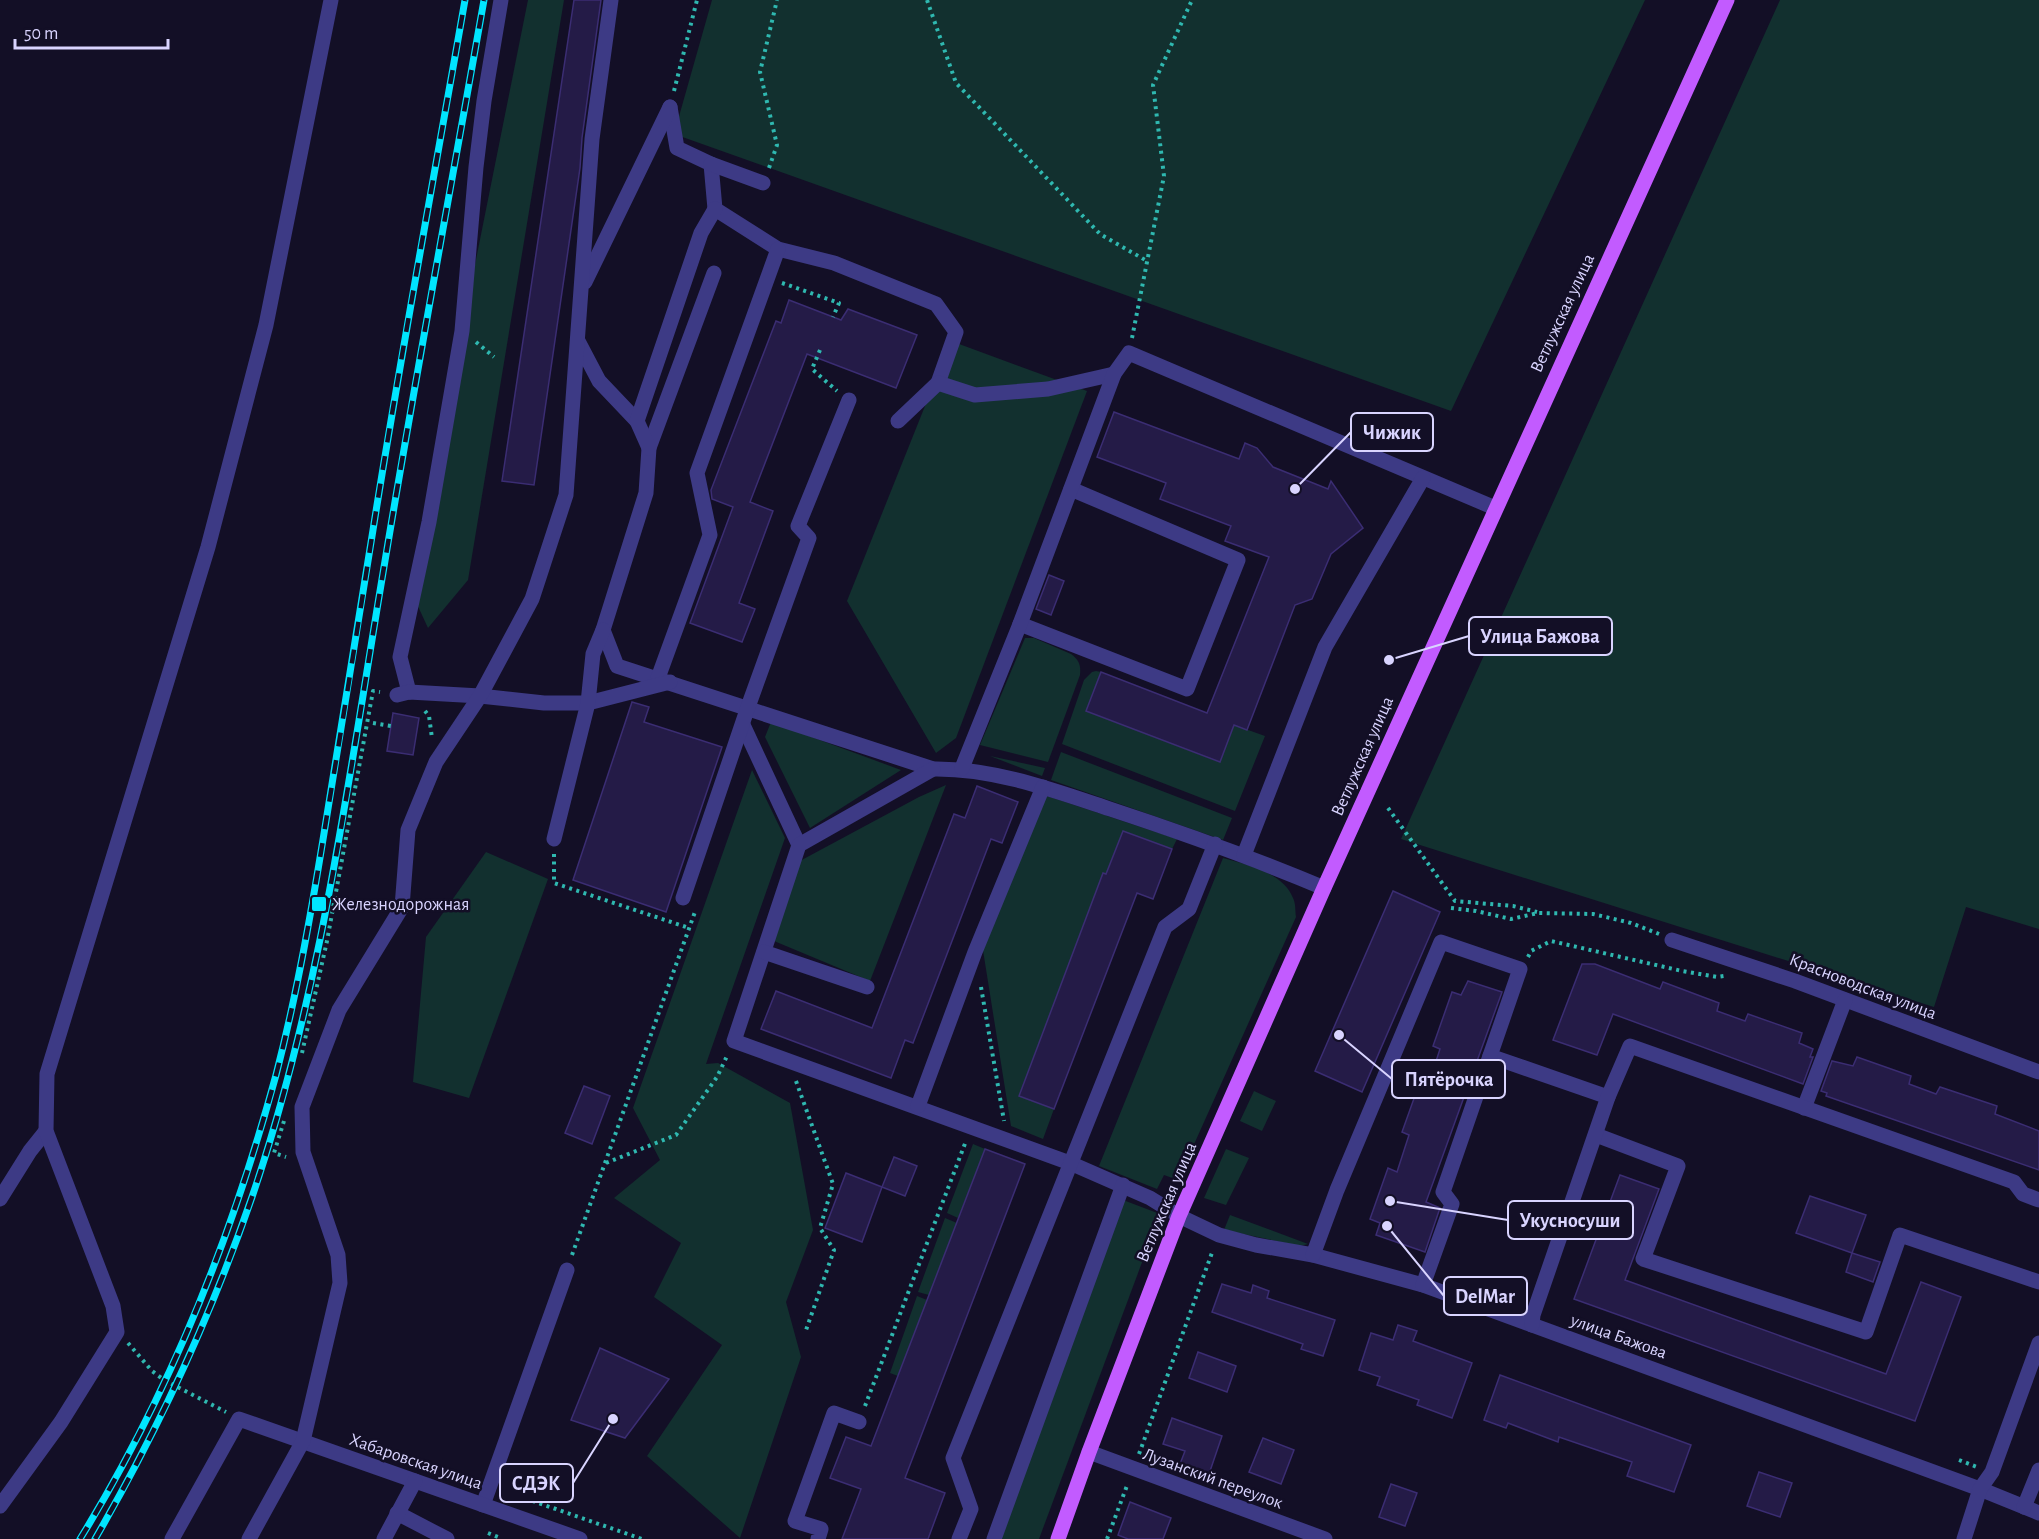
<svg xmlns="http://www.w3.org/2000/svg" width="2039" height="1539" font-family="'Alegreya Sans',sans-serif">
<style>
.green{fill:#12302f}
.building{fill:#241b47;stroke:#3b2d73;stroke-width:1.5}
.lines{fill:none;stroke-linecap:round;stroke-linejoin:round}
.path{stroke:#2fb8b0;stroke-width:4;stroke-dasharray:3 4.5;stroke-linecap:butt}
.minor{stroke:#3d3a85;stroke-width:15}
.major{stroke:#c25bff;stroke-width:15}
.rail-casing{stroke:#00e5ff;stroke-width:7}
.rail{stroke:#130f26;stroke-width:4.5;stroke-dasharray:14;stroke-linecap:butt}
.poi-dot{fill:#00e5ff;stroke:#130f26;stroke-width:2}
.labels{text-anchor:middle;stroke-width:5;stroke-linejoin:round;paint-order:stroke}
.street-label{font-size:18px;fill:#d9d4ff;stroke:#130f26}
.poi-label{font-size:18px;fill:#d9d4ff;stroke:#130f26;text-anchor:start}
.leader{fill:none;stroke:#d9d4ff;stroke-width:2}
.callout-dot{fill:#d9d4ff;stroke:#130f26;stroke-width:2}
.callout{fill:#130f26;stroke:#d9d4ff;stroke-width:2}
.callout-label{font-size:20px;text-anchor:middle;font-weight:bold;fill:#d9d4ff}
</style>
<rect width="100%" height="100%" fill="#130f26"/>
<g class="green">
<path d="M528 0H564L468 580 428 628 410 589Z"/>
<path d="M712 0H1645L1451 411 674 134Z"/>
<path d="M1780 0H2039V929L1966 907 1934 1007 1401 839Z"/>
<path d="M951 341 1087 391 956 738 936 753 847 601Z"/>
<path d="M1025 638H1034L1071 654C1079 660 1081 665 1080 675L1048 762 980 745Z"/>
<path d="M1096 671 1101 672 1086 711 1219 762 1234 725 1265 736 1235 811 1062 744 1084 680 1092 672Z"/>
<path d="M771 722 901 770 810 828 765 737Z"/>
<path d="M1061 752 1232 818 1223 840 1051 780Z"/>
<path d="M990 756 1045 768 1042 776Z"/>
<path d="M752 770 785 838 706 1064 718 1063 790 1103 813 1230 786 1302 801 1357 740 1538 647 1456 722 1345 654 1297 681 1243 614 1198 660 1160 633 1108Z"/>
<path d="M946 785 870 981 774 941 798 862 919 797Z"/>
<path d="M1044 795 1177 839 1172 849 1123 831 1106 874H1103L1019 1096 1054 1109 1043 1139 1011 1126 982 944Z"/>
<path d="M486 852 548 879 469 1098 413 1082 426 937Z"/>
<path d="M1223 858C1247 865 1283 872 1293 898 1296 904 1295 911 1296 917L1178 1180 1164 1175 1157 1189 1099 1166Z"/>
<path d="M1254 1091 1276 1101 1262 1131 1240 1121Z"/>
<path d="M973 1144 985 1149 958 1218 947 1213Z"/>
<path d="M1226 1149 1249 1158 1226 1205 1204 1198Z"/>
<path d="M1123 1200 1160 1214 1039 1539H998Z"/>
<path d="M1230 1215 1308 1244 1300 1246 1224 1230Z"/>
<path d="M945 1218 957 1223 929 1295 918 1292Z"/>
<path d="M917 1296 927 1300 898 1376 890 1373Z"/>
</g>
<g class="building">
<path d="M574 0H601L582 138 580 168 534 485 502 481Z"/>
<path d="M789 300 841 320 848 309 917 335 896 388 807 354 750 502 773 511 739 603 755 609 742 642 690 623 733 507 712 499 711 490 776 321 781 323Z"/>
<path d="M1114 412 1239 459 1245 443 1257 448 1273 467 1328 489 1331 481 1363 528 1331 554 1312 599 1295 605 1247 730 1234 725 1220 762 1086 711 1101 672 1207 713 1269 557 1225 541 1231 526 1160 499 1166 483 1097 457Z"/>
<path d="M1049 575 1064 581 1051 615 1036 609Z"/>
<path d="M632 702 649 707 644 722 722 747 666 912 573 880Z"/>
<path d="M393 713 419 718 413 755 387 751Z"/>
<path d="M977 786 1018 802 1002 843 991 839 913 1043 905 1040 891 1078 761 1029 776 991 872 1028 954 814 965 818Z"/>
<path d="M1123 831 1172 849 1153 899 1137 893 1054 1109 1019 1096 1103 873 1106 874Z"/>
<path d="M1393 891 1440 912 1362 1092 1315 1071Z"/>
<path d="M1582 964H1595L1660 989 1663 982 1719 1003 1717 1011 1745 1021 1748 1014 1802 1033 1799 1043 1813 1049 1810 1057H1813L1803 1084 1613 1014 1597 1055 1553 1040Z"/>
<path d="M1468 981 1502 992 1426 1202 1440 1208 1425 1252 1376 1235 1380 1223 1370 1219 1388 1168 1397 1172 1409 1135 1402 1132 1422 1076 1431 1077 1440 1049 1433 1046 1452 992 1461 995Z"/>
<path d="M1857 1057 1911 1076 1909 1084 1936 1094 1940 1087 1997 1106 1995 1114 2039 1131V1170L1826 1096 1827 1093 1821 1091 1832 1061 1853 1066Z"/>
<path d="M584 1086 610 1096 592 1144 565 1133Z"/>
<path d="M985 1149 1025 1164 905 1478 945 1493 928 1539H842L861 1489 830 1478 846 1437 871 1446Z"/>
<path d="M894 1157 917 1166 905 1196 882 1187Z"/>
<path d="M846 1173 882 1187 862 1242 825 1228Z"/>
<path d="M1620 1175 1659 1189 1625 1280 1886 1374 1921 1282 1961 1297 1915 1421 1574 1299Z"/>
<path d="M1810 1196 1866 1215 1852 1253 1796 1233Z"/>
<path d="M1852 1253 1880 1262 1873 1282 1846 1272Z"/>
<path d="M1222 1284 1251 1293 1253 1285 1269 1291 1267 1298 1335 1320 1323 1356 1301 1349 1303 1344 1212 1312Z"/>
<path d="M1398 1325 1417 1331 1413 1341 1472 1363 1452 1418 1417 1405 1419 1400 1377 1385 1380 1377 1359 1370 1371 1333 1393 1340Z"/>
<path d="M600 1348 669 1379 625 1438 571 1420Z"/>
<path d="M1198 1352 1236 1366 1227 1392 1189 1378Z"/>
<path d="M1500 1375 1691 1445 1674 1492 1627 1476 1632 1462 1559 1437 1558 1442 1508 1423 1506 1428 1484 1420Z"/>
<path d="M1172 1418 1222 1436 1209 1474 1180 1464 1185 1451 1163 1444Z"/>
<path d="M1263 1438 1294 1450 1281 1484 1249 1472Z"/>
<path d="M1759 1472 1792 1483 1780 1517 1747 1506Z"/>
<path d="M1391 1484 1417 1493 1405 1526 1379 1517Z"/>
<path d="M1130 1502 1171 1518 1163 1539H1128L1118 1535Z"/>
</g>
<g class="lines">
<g class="path">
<path d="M927 0 956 83 1100 234 1147 261"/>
<path d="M674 91 697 0"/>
<path d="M769 168 777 145 760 72 777 0"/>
<path d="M782 283 839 303 833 317"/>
<path d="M1132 338 1164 176 1153 85 1192 0"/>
<path d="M476 342 494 357"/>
<path d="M820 350 812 369 837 391"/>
<path d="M425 711 429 716 432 738"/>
<path d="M373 723 391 726"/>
<path d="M1388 808 1455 901 1513 906 1537 912"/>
<path d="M554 854V883L689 928"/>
<path d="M1451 908 1476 911 1511 919 1538 913 1593 914 1631 923 1659 934"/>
<path d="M1528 957 1531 951 1551 941 1682 971 1717 977 1724 976"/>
<path d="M981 987 1004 1121"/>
<path d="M302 1053 327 941 373 691 380 692"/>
<path d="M796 1081 833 1184 820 1228 834 1250 805 1333"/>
<path d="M284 1121 274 1153 286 1157"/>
<path d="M606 1163 676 1135 717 1077 727 1056"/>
<path d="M572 1255 696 909"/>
<path d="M128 1343 152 1371 164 1380 226 1412"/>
<path d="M865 1406 966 1141"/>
<path d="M1139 1454 1213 1250"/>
<path d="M1959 1460 1977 1467"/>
<path d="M504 1491 642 1539"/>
<path d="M488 1533 498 1537"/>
<path d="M1107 1539 1128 1483"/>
</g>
<g class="minor">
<path d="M670 107 677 148 711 164 715 209 778 249 834 263 936 304 956 332 938 383"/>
<path d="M711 164 763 183"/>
<path d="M714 273 649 448 646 493 603 630 617 666 933 769C994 768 1053 790 1110 809 1183 833 1253 858 1324 888"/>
<path d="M585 282 670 107"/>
<path d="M578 341 599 381 637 421"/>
<path d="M898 421 938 383 975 395 1048 389 1114 374"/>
<path d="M649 448 637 421 701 233 715 209"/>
<path d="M1020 624 1187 689 1238 560 1071 489"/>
<path d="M658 678 710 535 697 473 778 249"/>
<path d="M409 692 400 657 429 522 462 331 476 167 484 101 501 0"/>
<path d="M397 695 409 692 480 696 544 703H588L670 682"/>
<path d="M743 725 799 845"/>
<path d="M962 768 1020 624 1114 374 1129 353 1495 508"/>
<path d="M933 769 799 845 734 1041 1070 1163 1150 1198 1179 1216 1219 1235 1256 1245 1313 1255 1423 1285 1980 1489 2039 1513"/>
<path d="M554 839 588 703 593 654 603 630"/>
<path d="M1244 855 1325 647 1423 478"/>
<path d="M683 898 748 707 809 538 798 526 849 400"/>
<path d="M1672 940 1795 981 2039 1072"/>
<path d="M764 952 867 987"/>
<path d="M1490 1056 1608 1097"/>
<path d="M918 1106 975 952 1043 787"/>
<path d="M1804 1108 1845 1000"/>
<path d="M1596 1135 1678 1166 1643 1259 1866 1332 1900 1235 2039 1282"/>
<path d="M0 1199 30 1151 46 1131"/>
<path d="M1313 1255 1337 1190 1441 942 1520 969 1443 1192 1452 1204 1423 1285"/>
<path d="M1532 1325 1533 1315 1608 1097 1630 1046 2014 1182 2023 1194 2039 1200"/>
<path d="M1089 1452 1325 1539"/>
<path d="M483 1505 567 1270"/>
<path d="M0 1506 61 1422 117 1332 113 1306 46 1131 47 1074 208 547 266 325 331 0"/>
<path d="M2024 1507 2039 1470"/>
<path d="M397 1513 447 1539"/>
<path d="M172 1539 239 1419 580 1539"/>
<path d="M249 1539 303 1441 340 1283 338 1255 303 1152 302 1107 339 1010 402 907 408 830 436 762 480 696 532 599 566 495 592 139 611 0"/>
<path d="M384 1539 415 1481"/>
<path d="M818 1539 821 1529 795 1521 834 1413 859 1422"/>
<path d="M959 1539 971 1509 953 1458 1165 927 1189 909 1215 844"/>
<path d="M994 1539 1123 1185"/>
<path d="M1964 1539 1980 1489 1992 1472 2039 1343"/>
</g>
<path class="major" d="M1058 1539 1089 1452 1179 1216 1324 888 1727 0"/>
<defs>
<g id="rail">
<path d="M80 1539C168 1396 232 1237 276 1075 298 990 313 902 327 815 343 720 358 625 373 530 401 353 434 177 465 0"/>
<path d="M95 1539C158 1430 211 1316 252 1197 322 992 349 774 385 561 416 374 451 187 484 0"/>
</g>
</defs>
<use href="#rail" class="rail-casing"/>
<use href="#rail" class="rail"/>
</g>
<rect class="poi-dot" x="311" y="896" width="16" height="16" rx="3"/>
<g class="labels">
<g class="street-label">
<text transform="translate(1562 313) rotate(-65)" y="6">Ветлужская улица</text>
<text transform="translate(1362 756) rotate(-66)" y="6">Ветлужская улица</text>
<text transform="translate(1863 986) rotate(21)" y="6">Красноводская улица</text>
<text transform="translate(1166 1202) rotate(-67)" y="6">Ветлужская улица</text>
<text transform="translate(1619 1336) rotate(20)" y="6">улица Бажова</text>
<text transform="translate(416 1461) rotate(19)" y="6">Хабаровская улица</text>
<text transform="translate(1213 1478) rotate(20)" y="6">Лузанский переулок</text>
</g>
<g class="poi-label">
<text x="332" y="910">Железнодорожная</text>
</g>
</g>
<path class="leader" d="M1295 489L1351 432M1389 660L1469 636M1339 1035L1392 1079M1390 1201L1508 1220M1387 1226L1444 1296M613 1419L573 1483"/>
<g class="callout-dot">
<circle cx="1295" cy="489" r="6"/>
<circle cx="1389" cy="660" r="6"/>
<circle cx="1339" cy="1035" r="6"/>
<circle cx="1390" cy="1201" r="6"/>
<circle cx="1387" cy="1226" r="6"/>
<circle cx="613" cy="1419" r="6"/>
</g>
<g class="callout">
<rect x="1351" y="413" width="82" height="38" rx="6"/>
<rect x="1469" y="617" width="143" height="38" rx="6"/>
<rect x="1392" y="1060" width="113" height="38" rx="6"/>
<rect x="1508" y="1201" width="125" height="38" rx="6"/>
<rect x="1444" y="1277" width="83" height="38" rx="6"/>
<rect x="500" y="1464" width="73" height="38" rx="6"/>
</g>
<g class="callout-label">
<text x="1392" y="439">Чижик</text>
<text x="1540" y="643">Улица Бажова</text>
<text x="1449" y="1086">Пятёрочка</text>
<text x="1570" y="1227">Укусносуши</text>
<text x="1485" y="1303">DelMar</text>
<text x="536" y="1490">СДЭК</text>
</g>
<path d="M15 39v9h153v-9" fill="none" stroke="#d9d4ff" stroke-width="3"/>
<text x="24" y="39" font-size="18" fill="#d9d4ff" stroke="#130f26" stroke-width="4.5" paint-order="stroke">50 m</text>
</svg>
